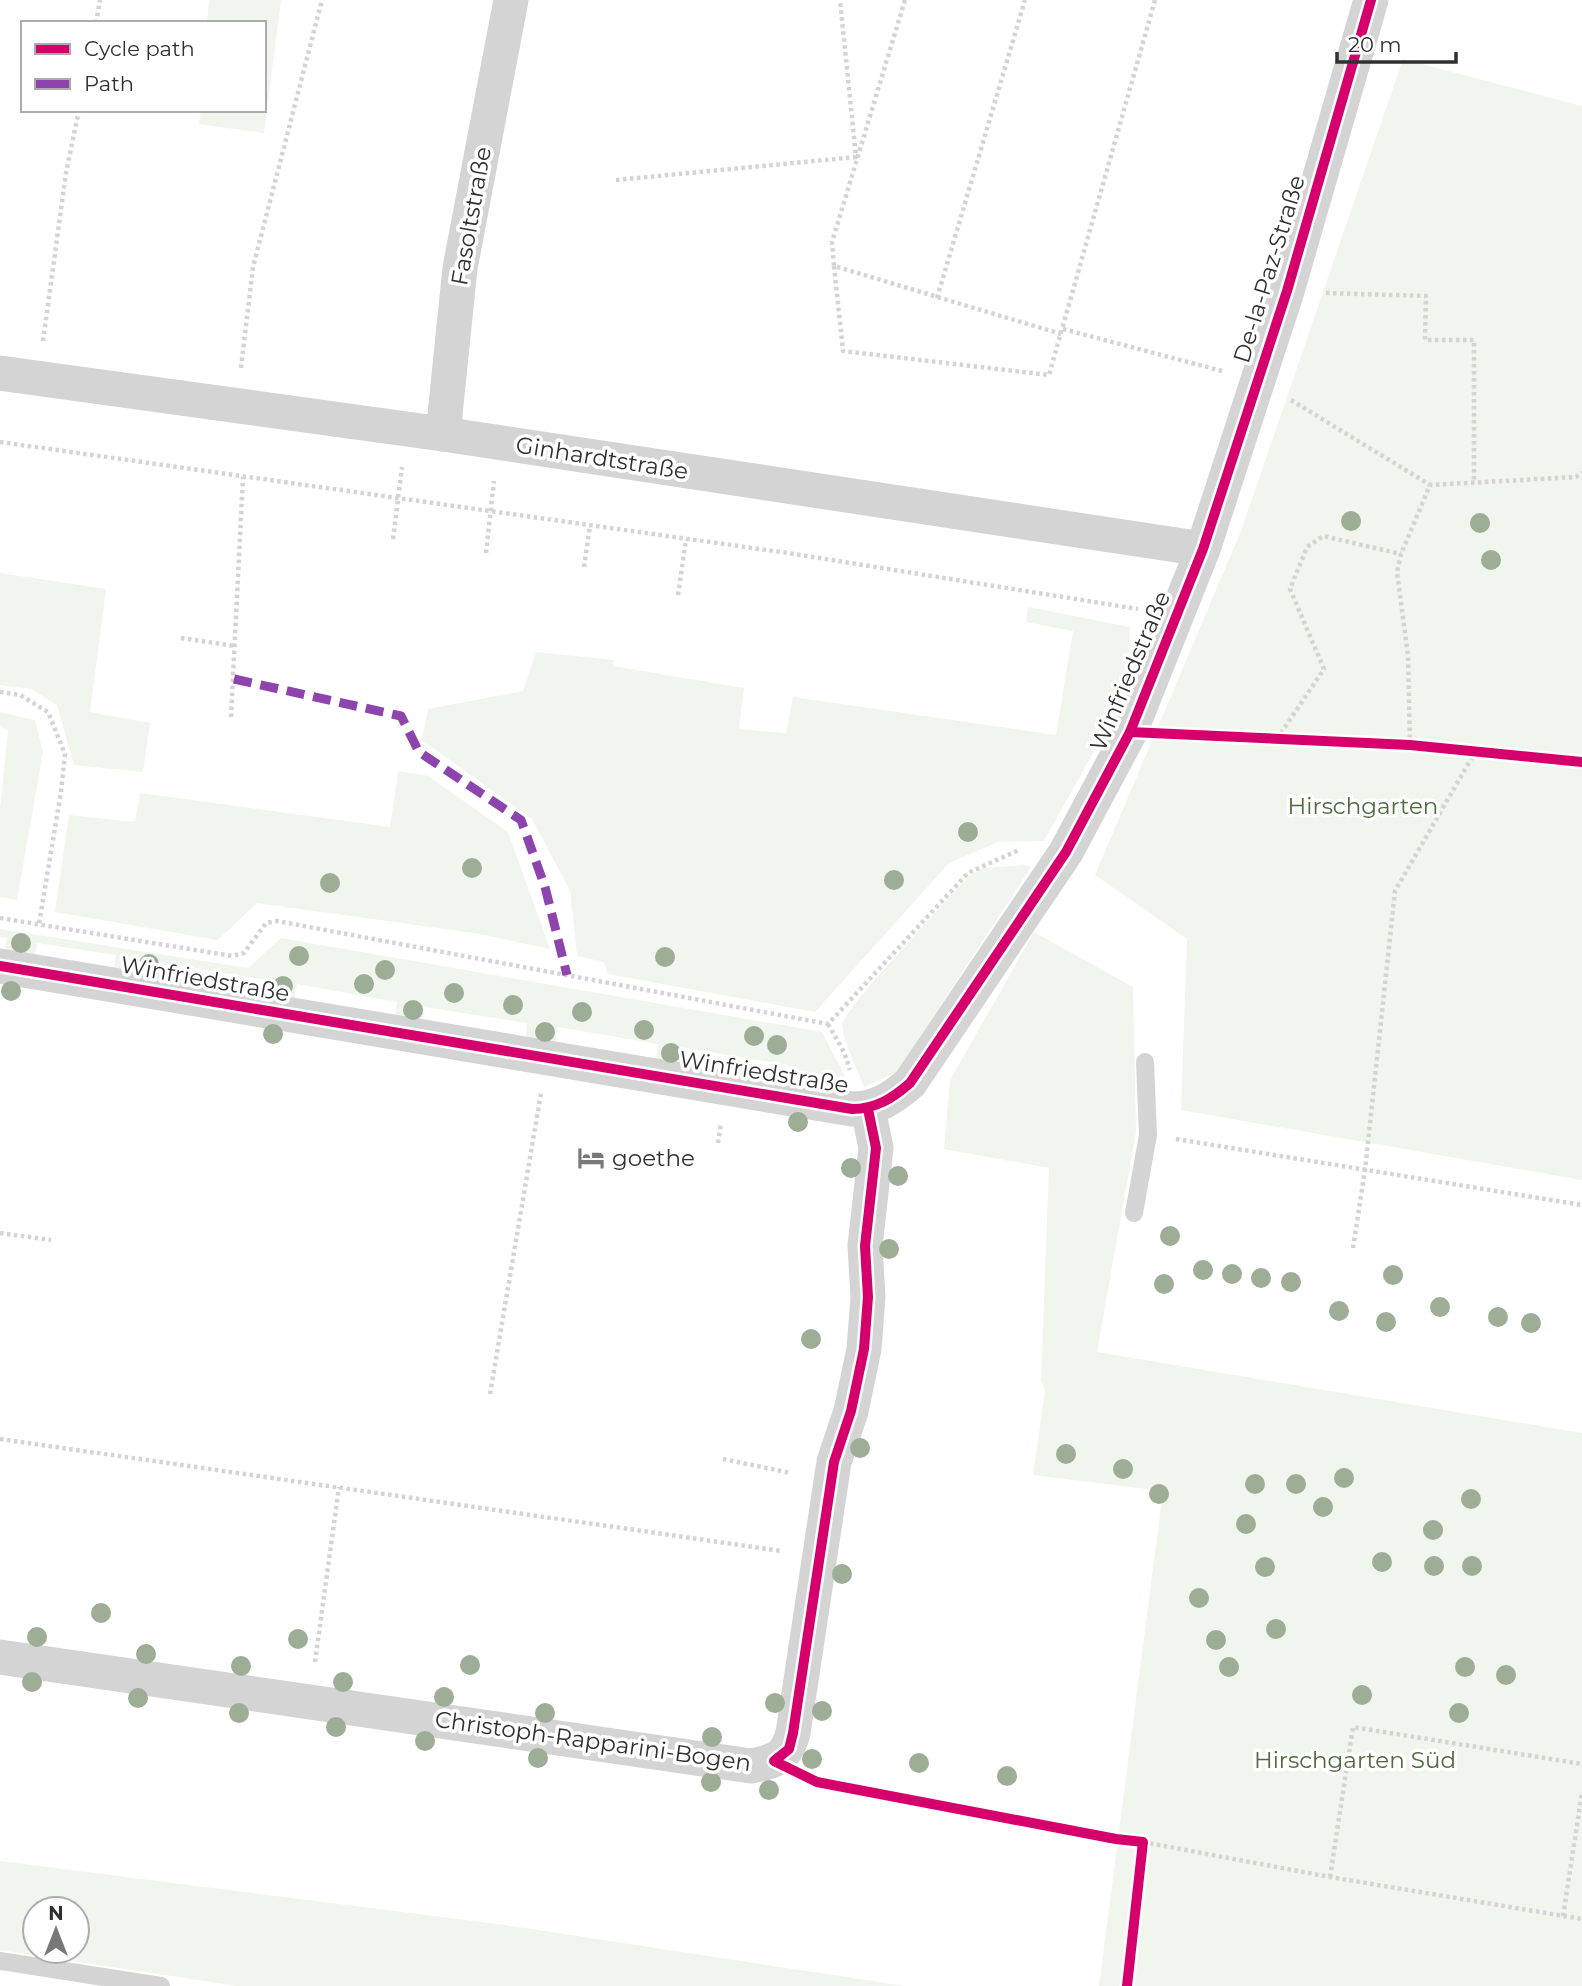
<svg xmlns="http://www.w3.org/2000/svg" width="1582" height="1986" font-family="Montserrat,sans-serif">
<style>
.green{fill:#f0f5ed;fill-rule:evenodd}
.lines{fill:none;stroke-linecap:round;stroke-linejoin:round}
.path{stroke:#d4d4d4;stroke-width:4.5;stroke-dasharray:3.5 3.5;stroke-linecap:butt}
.lane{stroke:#d4d4d4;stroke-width:18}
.street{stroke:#d4d4d4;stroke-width:35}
.quiet{stroke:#8e44ad;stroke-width:9;stroke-dasharray:18 9;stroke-linecap:butt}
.cycleway-casing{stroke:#fff;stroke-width:15}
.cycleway{stroke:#d6006c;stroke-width:10}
.tree{fill:#9dad96}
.labels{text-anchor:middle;stroke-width:7;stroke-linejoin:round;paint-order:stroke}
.street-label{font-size:23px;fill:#303030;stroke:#fff}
.park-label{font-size:23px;fill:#4d6a40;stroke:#fff}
.poi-label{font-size:23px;fill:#303030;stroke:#fff;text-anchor:start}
</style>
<rect width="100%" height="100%" fill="#fff"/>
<g class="green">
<path d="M209 0H281L264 133 199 124 201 110H264V23H207Z"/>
<path d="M1403 59 1582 106V1180L1181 1110 1187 939 1095 875 1241 531Z"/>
<path d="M0 573 106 589 90 712 150 723 143 772 74 765 57 705 31 689 0 685Z"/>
<path d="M1028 607 1130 627 1127 692 1044 841 998 842 949 863 815 1012 608 974 604 962 577 956 570 891 532 819 422 740 428 709 523 691 536 652 614 660 613 666 744 688 739 729 786 733 793 697 1056 735 1073 631 1026 622Z"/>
<path d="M0 712 35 720 43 752 17 900 0 897V809L8 730 0 727Z"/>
<path d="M398 771 428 776 508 832 550 949 474 933 257 903 218 940 55 912 69 815 135 822 140 793 390 827Z"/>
<path d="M1025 865 1031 867 897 1072 864 1087C859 1074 842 1037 842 1025 843 1010 951 896 969 876L984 868Z"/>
<path d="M0 929 248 968 281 938 822 1032 846 1078 844 1089 787 1080 789 1065 685 1048 682 1064 656 1059 658 1044 558 1027 555 1042 526 1037 527 1023 425 1007 422 1021 395 1017 397 1002 297 984 294 999 265 993 267 980 166 963 163 976 114 968 116 955 37 943 35 955 5 949 7 938 0 937Z"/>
<path d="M1034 932 1133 987 1136 1132 1097 1352 1582 1433V1986H1099L1163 1491 1033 1475 1045 1391 1041 1380 1049 1168 944 1149 950 1080Z"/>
<path d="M0 1861 505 1925 905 1986H238L0 1950ZM35 1909H77V1951H35Z"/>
</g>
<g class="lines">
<g class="path">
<path d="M905 0 832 242 834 266 1061 334"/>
<path d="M96 23 100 0"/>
<path d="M616 180 856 157 840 0"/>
<path d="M834 266 843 351 1049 375 1155 0"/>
<path d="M1326 293 1426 296 1425 340H1474V481"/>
<path d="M937 298 1025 0"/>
<path d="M1063 329 1222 371"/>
<path d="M43 341 66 173 79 110"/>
<path d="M241 368 253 267 322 0"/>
<path d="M1291 400 1430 485"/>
<path d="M0 442 788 553 1138 609"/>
<path d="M393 539 402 467"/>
<path d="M486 553 494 481"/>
<path d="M584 567 590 526"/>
<path d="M678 595 686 539"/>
<path d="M181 638 235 646"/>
<path d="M0 692 20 695 48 712 65 754 61 792 39 924"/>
<path d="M231 717 243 477"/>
<path d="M1277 739 1324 669 1290 589 1307 547 1323 536 1401 554"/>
<path d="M1410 745 1408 656 1397 572 1401 554 1430 485 1576 477 1582 472"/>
<path d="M0 918 232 956 244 953 266 923 277 921 828 1024 968 873 1019 850"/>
<path d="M828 1024 844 1052 850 1070"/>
<path d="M1176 1139 1582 1205"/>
<path d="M718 1143 721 1123"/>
<path d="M0 1233 51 1240"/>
<path d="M1353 1248 1365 1170 1395 891 1475 752"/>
<path d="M490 1394 541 1093"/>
<path d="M0 1439 782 1551"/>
<path d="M723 1459 791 1473"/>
<path d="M315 1662 339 1487"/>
<path d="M1143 1842 1330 1877 1582 1919"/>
<path d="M1330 1877 1353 1727 1582 1764"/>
<path d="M1563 1916 1582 1793"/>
</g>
<g class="lane">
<path d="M1134 1213 1148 1135 1145 1062"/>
<path d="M0 1961 161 1986"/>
</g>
<g class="street">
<path d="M0 373 443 434 1203 549"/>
<path d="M443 434 460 268 511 0"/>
<path d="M0 966 852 1109C876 1109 893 1098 910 1083L1066 852 1130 732 1203 549 1287 291 1371 0"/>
<path d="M0 1657 751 1766C776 1761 786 1758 793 1733L834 1462 851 1411 864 1349 868 1297 865 1246 876 1148 868 1109"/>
</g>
<path class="quiet" d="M234 679 401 716 419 752 521 820 545 887 567 975"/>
<defs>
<g id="cycleway">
<path d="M1130 732 1410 745 1582 762"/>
<path d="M0 966 852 1109C876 1109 893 1098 910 1083L1066 852 1130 732 1203 549 1287 291 1371 0"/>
<path d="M868 1109 876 1148 865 1246 868 1297 864 1349 851 1411 834 1462 793 1733 789 1749 774 1761 817 1782 1116 1839 1143 1842 1127 1986"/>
</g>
</defs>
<use href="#cycleway" class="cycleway-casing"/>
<use href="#cycleway" class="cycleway"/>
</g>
<g class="tree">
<circle cx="1351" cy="521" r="10"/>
<circle cx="1480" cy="523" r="10"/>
<circle cx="1491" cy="560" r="10"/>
<circle cx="968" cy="832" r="10"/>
<circle cx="472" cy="868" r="10"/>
<circle cx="894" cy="880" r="10"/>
<circle cx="330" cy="883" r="10"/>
<circle cx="21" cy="943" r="10"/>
<circle cx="299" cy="956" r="10"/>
<circle cx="665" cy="957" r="10"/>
<circle cx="149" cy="964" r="10"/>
<circle cx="385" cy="970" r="10"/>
<circle cx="364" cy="984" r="10"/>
<circle cx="283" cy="986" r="10"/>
<circle cx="11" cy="991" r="10"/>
<circle cx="454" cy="993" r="10"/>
<circle cx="513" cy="1005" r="10"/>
<circle cx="413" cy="1010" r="10"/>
<circle cx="582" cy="1012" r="10"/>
<circle cx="644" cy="1030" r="10"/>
<circle cx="545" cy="1032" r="10"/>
<circle cx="273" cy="1034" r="10"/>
<circle cx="754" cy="1036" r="10"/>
<circle cx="777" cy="1045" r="10"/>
<circle cx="671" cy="1053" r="10"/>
<circle cx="798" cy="1122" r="10"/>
<circle cx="851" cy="1168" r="10"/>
<circle cx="898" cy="1176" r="10"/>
<circle cx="1170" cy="1236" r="10"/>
<circle cx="889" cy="1249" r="10"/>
<circle cx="1203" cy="1270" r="10"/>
<circle cx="1232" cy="1274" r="10"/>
<circle cx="1393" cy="1275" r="10"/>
<circle cx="1261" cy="1278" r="10"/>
<circle cx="1291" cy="1282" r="10"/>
<circle cx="1164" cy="1284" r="10"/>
<circle cx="1440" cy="1307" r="10"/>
<circle cx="1339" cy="1311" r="10"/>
<circle cx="1498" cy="1317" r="10"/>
<circle cx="1386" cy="1322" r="10"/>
<circle cx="1531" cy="1323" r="10"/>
<circle cx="811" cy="1339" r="10"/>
<circle cx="860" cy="1448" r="10"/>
<circle cx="1066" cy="1454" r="10"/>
<circle cx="1123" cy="1469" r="10"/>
<circle cx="1344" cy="1478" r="10"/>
<circle cx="1255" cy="1484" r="10"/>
<circle cx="1296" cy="1484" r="10"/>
<circle cx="1159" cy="1494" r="10"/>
<circle cx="1471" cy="1499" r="10"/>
<circle cx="1323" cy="1507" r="10"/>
<circle cx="1246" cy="1524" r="10"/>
<circle cx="1433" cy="1530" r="10"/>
<circle cx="1382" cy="1562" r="10"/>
<circle cx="1434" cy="1566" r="10"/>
<circle cx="1472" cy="1566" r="10"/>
<circle cx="1265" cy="1567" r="10"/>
<circle cx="842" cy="1574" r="10"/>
<circle cx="1199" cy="1598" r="10"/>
<circle cx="101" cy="1613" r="10"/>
<circle cx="1276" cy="1629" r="10"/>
<circle cx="37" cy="1637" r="10"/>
<circle cx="298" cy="1639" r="10"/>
<circle cx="1216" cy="1640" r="10"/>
<circle cx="146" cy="1654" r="10"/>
<circle cx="470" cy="1665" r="10"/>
<circle cx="241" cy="1666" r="10"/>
<circle cx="1229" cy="1667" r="10"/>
<circle cx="1465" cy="1667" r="10"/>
<circle cx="1506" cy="1675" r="10"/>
<circle cx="32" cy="1682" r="10"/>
<circle cx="343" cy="1682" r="10"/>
<circle cx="1362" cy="1695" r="10"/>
<circle cx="444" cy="1697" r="10"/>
<circle cx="138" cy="1698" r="10"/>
<circle cx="775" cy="1703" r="10"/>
<circle cx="822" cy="1711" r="10"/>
<circle cx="239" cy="1713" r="10"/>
<circle cx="545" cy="1713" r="10"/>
<circle cx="1459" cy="1713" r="10"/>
<circle cx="336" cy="1727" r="10"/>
<circle cx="712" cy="1737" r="10"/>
<circle cx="425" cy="1741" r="10"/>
<circle cx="538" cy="1758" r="10"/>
<circle cx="812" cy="1759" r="10"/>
<circle cx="919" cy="1763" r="10"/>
<circle cx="1007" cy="1776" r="10"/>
<circle cx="711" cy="1782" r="10"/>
<circle cx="769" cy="1790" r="10"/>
</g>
<defs>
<symbol id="hotel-bare" viewBox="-9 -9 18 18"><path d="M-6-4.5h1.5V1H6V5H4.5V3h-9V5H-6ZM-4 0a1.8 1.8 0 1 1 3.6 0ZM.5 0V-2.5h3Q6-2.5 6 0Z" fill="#787878" stroke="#fff" stroke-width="2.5" paint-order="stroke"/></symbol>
</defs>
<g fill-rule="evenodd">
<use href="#hotel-bare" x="572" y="1139" width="38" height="38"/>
</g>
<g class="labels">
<g class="street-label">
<text transform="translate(471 216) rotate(-80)" y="8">Fasoltstraße</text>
<text transform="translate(1269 269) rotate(-73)" y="8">De-la-Paz-Straße</text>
<text transform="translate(602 458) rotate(9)" y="8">Ginhardtstraße</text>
<text transform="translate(1130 671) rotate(-67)" y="8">Winfriedstraße</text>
<text transform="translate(205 979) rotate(10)" y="8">Winfriedstraße</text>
<text transform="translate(764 1072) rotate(9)" y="8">Winfriedstraße</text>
<text transform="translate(593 1741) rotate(8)" y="8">Christoph-Rapparini-Bogen</text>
</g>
<g class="park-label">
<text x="1363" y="814">Hirschgarten</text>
<text x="1355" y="1768">Hirschgarten Süd</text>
</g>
<g class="poi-label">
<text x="612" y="1166">goethe</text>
</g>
</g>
<rect x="21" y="21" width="245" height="91" fill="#ffffff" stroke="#acacac" stroke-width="2"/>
<rect x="35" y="44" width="35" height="10" fill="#d6006c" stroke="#acacac" stroke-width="2"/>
<text x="84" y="56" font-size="21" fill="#303030">Cycle path</text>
<rect x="35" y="79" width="35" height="10" fill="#8e44ad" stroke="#acacac" stroke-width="2"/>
<text x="84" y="91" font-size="21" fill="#303030">Path</text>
<g transform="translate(56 1930)"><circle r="33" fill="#ffffff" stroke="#acacac" stroke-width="2"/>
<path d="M0-5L12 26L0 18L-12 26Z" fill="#787878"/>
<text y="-10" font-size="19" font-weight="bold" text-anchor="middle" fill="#303030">N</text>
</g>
<path d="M1337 52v10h119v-10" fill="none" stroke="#303030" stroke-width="3.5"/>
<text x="1348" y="52" font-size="21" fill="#303030" stroke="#ffffff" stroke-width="5" paint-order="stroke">20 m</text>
</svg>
